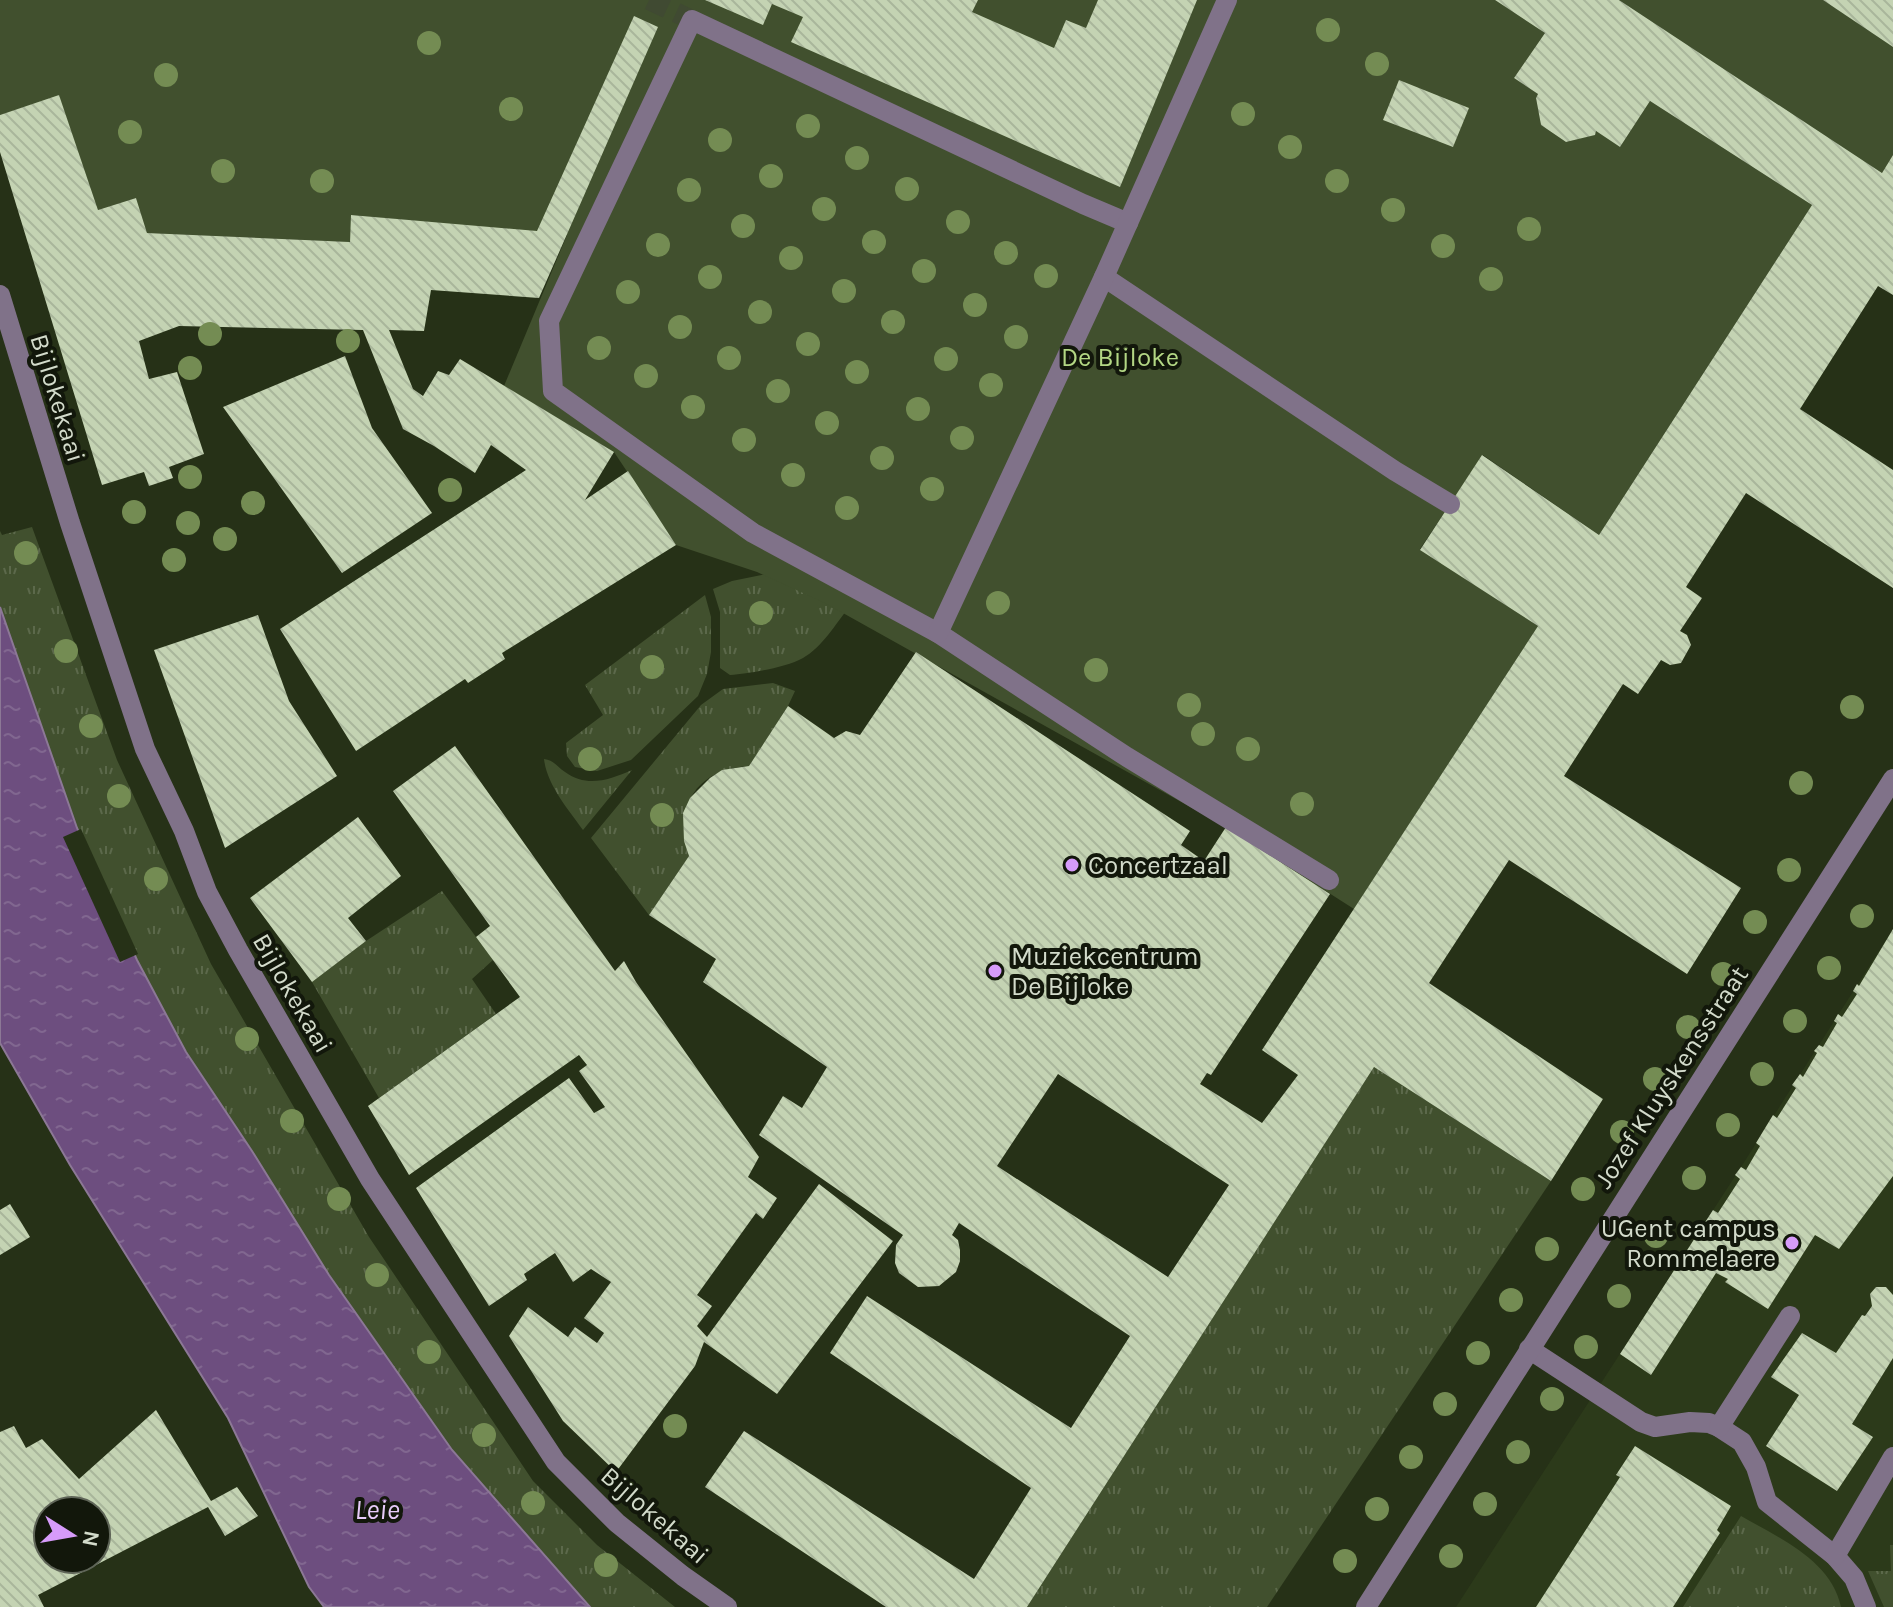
<svg xmlns="http://www.w3.org/2000/svg" width="1893" height="1607" font-family="Karla,sans-serif">
<style>
.built{fill:#2c3a1a}
.grass{fill:url(#grass-tufts)}
.green{fill:#41502e}
.water{fill:url(#water-ripples);stroke:#8c7896;stroke-width:2}
.pier{fill:#263117}
.building{fill:url(#building-back-hatch);fill-rule:evenodd}
.lines{fill:none;stroke-linecap:round;stroke-linejoin:round}
.minor-tunnel{stroke:#404a32;stroke-width:20;stroke-dasharray:20 10;stroke-linecap:butt}
.minor{stroke:#807289;stroke-width:20}
.tree{fill:#748c53}
.poi-dot{fill:#d69bfa;stroke:#12170b;stroke-width:3}
.labels{text-anchor:middle;stroke-width:8;stroke-linejoin:round;paint-order:stroke}
.park-label{font-size:26px;fill:#b3d784;stroke:#12170b}
.street-label{font-size:26px;fill:#d3dbcb;stroke:#12170b}
.poi-label{font-size:26px;fill:#d3dbcb;stroke:#12170b;text-anchor:start}
.water-label{font-size:28px;font-style:italic;fill:#e7cbf9;stroke:#12170b}
</style>
<defs>
<pattern id="grass-tufts" width="24" height="20" patternUnits="userSpaceOnUse" patternTransform="scale(2)"><rect width="24" height="20" fill="#41502e"/><path d="M3 7l-1-3M5 7V3M7 7l1-3M15 17l-1-3M17 17v-4M19 17l1-3" fill="none" stroke="#5c694b"/></pattern>
<pattern id="water-ripples" width="26" height="14" patternUnits="userSpaceOnUse" patternTransform="scale(2)"><rect width="26" height="14" fill="#6d4e7f"/><path d="M2 4q2-2 4 0t4 0M15 11q2-2 4 0t4 0" fill="none" stroke="#816790"/></pattern>
<pattern id="building-back-hatch" width="6" height="6" patternUnits="userSpaceOnUse" patternTransform="scale(2)"><rect width="6" height="6" fill="#c4d3b3"/><path d="M-1 5l2 2M0 0l6 6M5-1l2 2" fill="none" stroke="#a9b69b"/></pattern>
</defs>
<rect width="100%" height="100%" fill="#263117"/>
<path class="built" d="M1893 929V1607H1456L1741 1167Z"/>
<g class="grass">
<path d="M32 527 117 760 211 964 369 1237 533 1481 597 1545 675 1607H590L583 1600 452 1450 329 1275 252 1151 186 1052 137 960 77 828 0 607V531L2 535Z"/>
<path d="M772 573 849 607C835 625 822 647 803 658 785 668 750 673 730 675L720 668V612L713 589 732 581Z"/>
<path d="M705 595 711 617V652L707 674 698 696 631 760 597 771 575 767 567 756 566 743 603 715 585 685Z"/>
<path d="M773 683 795 691 788 706 749 766C696 769 673 807 689 856L649 915 591 838 701 705 723 689Z"/>
<path d="M544 759C554 760 557 767 565 772 587 788 609 780 632 770L583 830C568 809 547 785 544 759Z"/>
<path d="M442 891 493 960 472 979 496 1014 379 1098 312 982 366 941Z"/>
<path d="M1374 1067 1551 1181 1267 1607H1027Z"/>
<path d="M1741 1516C1779 1538 1831 1560 1841 1607H1683Z"/>
<path d="M1890 1545H1893V1607H1884L1868 1571H1891Z"/>
</g>
<g class="green">
<path d="M0 0H1495L1545 33 1514 78 1538 94 1536 98 1541 125 1566 142 1594 135 1596 131 1620 147 1650 101 1812 205 1599 535 1483 455 1420 549 1538 626 1354 909 1226 827 825 603 757 572 676 545 614 452 504 386 567 235 352 215 350 242 147 233 136 198 98 210 59 96 0 115Z"/>
<path d="M1619 0H1823L1893 47V155L1882 173Z"/>
</g>
<path class="water" d="M0 607 77 828 137 960 186 1052 252 1151 329 1275 452 1450 590 1607H324L309 1587 228 1418 70 1165 0 1043Z"/>
<path class="pier" d="M81 829 138 954 120 962 63 837Z"/>
<g class="building">
<path d="M705 0H978L972 12 1054 48 1066 20 1086 28 1098 0H1197L1120 187 791 42 803 17 772 4 763 25Z"/>
<path d="M1495 0H1619L1882 173 1893 155V295L1878 286 1800 409 1893 470V588L1746 493 1686 587 1702 598 1680 631 1687 635 1691 645 1681 663 1670 665 1661 660 1638 694 1623 684 1564 776 1741 888 1687 974 1509 860 1429 983 1603 1099 1551 1181 1374 1067 1027 1607H886L705 1487 744 1431 974 1579 1031 1488 830 1353 867 1296 1071 1428 1130 1336 959 1223 952 1235 958 1240 960 1250V1261L956 1272 939 1286 918 1287 899 1273 895 1263 896 1245 903 1235 759 1135 783 1096 802 1108 827 1067 703 982 716 959 649 915 689 856 684 841 683 813 690 798 710 778 722 770 749 766 788 706 834 738 846 731 860 735 916 652 1190 831 1181 845 1204 861 1226 827 1330 894 1211 1075 1207 1073 1200 1084 1262 1123 1298 1075 1262 1050 1538 626 1420 550 1482 455 1599 535 1812 205 1650 101 1620 147 1596 131 1595 135 1566 142 1541 125 1536 98 1538 94 1514 78 1545 33ZM1058 1074 1229 1185 1168 1277 997 1166Z"/>
<path d="M1823 0H1893V47Z"/>
<path d="M634 16 658 27 539 298 431 290 424 331 389 330 413 389 423 396 438 371 449 375 460 359 614 452 585 500 628 471 676 545 502 653 505 659 468 683 465 679 356 751 280 629 526 470 491 445 475 473 434 446 403 429 363 330 179 326 139 341 149 379 177 372 204 454 169 467 173 478 149 486 144 472 102 485 0 152V115L59 95 98 210 136 198 147 233 350 242 351 215 537 231Z"/>
<path d="M1399 80 1469 108 1453 147 1383 120Z"/>
<path d="M345 356 372 428 432 513 342 573 223 407Z"/>
<path d="M258 615 289 701 337 776 225 848 154 650Z"/>
<path d="M455 746 615 971 624 961 636 982 759 1157 748 1177 777 1198 763 1219 756 1213 697 1295 712 1306 697 1326 707 1337 819 1184 893 1241 777 1394 704 1342 695 1366 616 1472 563 1421 509 1336 528 1307 568 1337 575 1327 597 1343 604 1333 584 1318 611 1282 591 1269 573 1282 555 1253 524 1274 527 1280 489 1306 416 1188 569 1078 594 1113 605 1107 579 1071 587 1065 579 1055 409 1175 368 1106 520 997 476 937 490 926 393 791Z"/>
<path d="M358 817 401 876 348 918 366 941 312 982 250 898Z"/>
<path d="M1893 929V1176L1839 1249 1815 1235 1768 1309 1725 1282 1728 1279 1716 1273 1651 1375 1620 1354 1713 1210 1718 1213 1740 1179 1735 1175 1741 1167 1746 1170 1760 1146 1756 1143 1773 1115 1777 1118 1796 1088 1792 1085 1800 1074 1803 1077 1817 1053 1814 1051 1819 1045 1823 1047 1837 1023 1834 1021 1838 1014 1842 1017 1857 994 1853 991 1857 984 1859 986Z"/>
<path d="M10 1204 30 1237 0 1255V1210Z"/>
<path d="M1876 1287H1886L1893 1295V1358L1852 1424 1873 1437 1837 1491 1766 1446 1799 1395 1771 1377 1802 1333 1836 1353 1862 1315 1865 1316 1872 1306 1870 1294Z"/>
<path d="M156 1410 211 1501 237 1487 258 1516 225 1536 208 1507 38 1595 44 1607H0V1432L14 1426 26 1448 42 1439 79 1479ZM48 1511H96V1559H48Z"/>
<path d="M1635 1446 1731 1506 1717 1530 1720 1533 1673 1607H1536L1620 1477 1616 1475Z"/>
</g>
<g class="lines">
<path class="minor-tunnel" d="M649 0 692 20"/>
<g class="minor">
<path d="M1128 223 1083 204 692 20 549 321 553 391 753 533 938 633 1127 757 1329 880"/>
<path d="M1104 277 1395 471 1450 504"/>
<path d="M0 295 70 523 145 749 184 831 207 892 238 950 370 1179 556 1462 617 1523 683 1576 727 1607"/>
<path d="M938 633 1104 277 1227 0"/>
<path d="M1529 1349 1641 1422 1655 1427 1690 1422 1709 1423 1719 1427 1742 1442 1756 1467 1767 1502 1835 1556 1854 1578 1866 1607"/>
<path d="M1719 1427 1790 1316"/>
<path d="M1835 1556 1893 1457"/>
<path d="M1366 1607 1893 779"/>
</g>
</g>
<g class="tree">
<circle cx="1328" cy="30" r="12"/>
<circle cx="429" cy="43" r="12"/>
<circle cx="1377" cy="64" r="12"/>
<circle cx="166" cy="75" r="12"/>
<circle cx="511" cy="109" r="12"/>
<circle cx="1243" cy="114" r="12"/>
<circle cx="808" cy="126" r="12"/>
<circle cx="130" cy="132" r="12"/>
<circle cx="720" cy="140" r="12"/>
<circle cx="1290" cy="147" r="12"/>
<circle cx="857" cy="158" r="12"/>
<circle cx="223" cy="171" r="12"/>
<circle cx="771" cy="176" r="12"/>
<circle cx="322" cy="181" r="12"/>
<circle cx="1337" cy="181" r="12"/>
<circle cx="907" cy="189" r="12"/>
<circle cx="689" cy="190" r="12"/>
<circle cx="824" cy="209" r="12"/>
<circle cx="1393" cy="210" r="12"/>
<circle cx="958" cy="222" r="12"/>
<circle cx="743" cy="226" r="12"/>
<circle cx="1529" cy="229" r="12"/>
<circle cx="874" cy="242" r="12"/>
<circle cx="658" cy="245" r="12"/>
<circle cx="1443" cy="246" r="12"/>
<circle cx="1006" cy="253" r="12"/>
<circle cx="791" cy="258" r="12"/>
<circle cx="924" cy="271" r="12"/>
<circle cx="1046" cy="276" r="12"/>
<circle cx="710" cy="277" r="12"/>
<circle cx="1491" cy="279" r="12"/>
<circle cx="844" cy="291" r="12"/>
<circle cx="628" cy="292" r="12"/>
<circle cx="975" cy="305" r="12"/>
<circle cx="760" cy="312" r="12"/>
<circle cx="893" cy="322" r="12"/>
<circle cx="680" cy="327" r="12"/>
<circle cx="210" cy="334" r="12"/>
<circle cx="1016" cy="337" r="12"/>
<circle cx="348" cy="341" r="12"/>
<circle cx="808" cy="344" r="12"/>
<circle cx="599" cy="348" r="12"/>
<circle cx="729" cy="358" r="12"/>
<circle cx="946" cy="359" r="12"/>
<circle cx="190" cy="368" r="12"/>
<circle cx="857" cy="372" r="12"/>
<circle cx="646" cy="376" r="12"/>
<circle cx="991" cy="385" r="12"/>
<circle cx="778" cy="391" r="12"/>
<circle cx="693" cy="407" r="12"/>
<circle cx="918" cy="409" r="12"/>
<circle cx="827" cy="423" r="12"/>
<circle cx="962" cy="438" r="12"/>
<circle cx="744" cy="440" r="12"/>
<circle cx="882" cy="458" r="12"/>
<circle cx="793" cy="475" r="12"/>
<circle cx="190" cy="477" r="12"/>
<circle cx="932" cy="489" r="12"/>
<circle cx="450" cy="490" r="12"/>
<circle cx="253" cy="503" r="12"/>
<circle cx="847" cy="508" r="12"/>
<circle cx="134" cy="512" r="12"/>
<circle cx="188" cy="523" r="12"/>
<circle cx="225" cy="539" r="12"/>
<circle cx="26" cy="553" r="12"/>
<circle cx="174" cy="560" r="12"/>
<circle cx="998" cy="603" r="12"/>
<circle cx="761" cy="613" r="12"/>
<circle cx="66" cy="651" r="12"/>
<circle cx="652" cy="667" r="12"/>
<circle cx="1096" cy="670" r="12"/>
<circle cx="1189" cy="705" r="12"/>
<circle cx="1852" cy="707" r="12"/>
<circle cx="91" cy="726" r="12"/>
<circle cx="1203" cy="734" r="12"/>
<circle cx="1248" cy="749" r="12"/>
<circle cx="590" cy="759" r="12"/>
<circle cx="1801" cy="783" r="12"/>
<circle cx="119" cy="796" r="12"/>
<circle cx="1302" cy="804" r="12"/>
<circle cx="662" cy="815" r="12"/>
<circle cx="1789" cy="870" r="12"/>
<circle cx="156" cy="879" r="12"/>
<circle cx="1862" cy="916" r="12"/>
<circle cx="1755" cy="922" r="12"/>
<circle cx="1829" cy="968" r="12"/>
<circle cx="1723" cy="974" r="12"/>
<circle cx="1795" cy="1021" r="12"/>
<circle cx="1688" cy="1027" r="12"/>
<circle cx="247" cy="1039" r="12"/>
<circle cx="1762" cy="1074" r="12"/>
<circle cx="1655" cy="1079" r="12"/>
<circle cx="292" cy="1121" r="12"/>
<circle cx="1728" cy="1125" r="12"/>
<circle cx="1622" cy="1132" r="12"/>
<circle cx="1694" cy="1178" r="12"/>
<circle cx="1583" cy="1189" r="12"/>
<circle cx="339" cy="1199" r="12"/>
<circle cx="1656" cy="1236" r="12"/>
<circle cx="1547" cy="1249" r="12"/>
<circle cx="377" cy="1275" r="12"/>
<circle cx="1619" cy="1296" r="12"/>
<circle cx="1511" cy="1300" r="12"/>
<circle cx="1586" cy="1347" r="12"/>
<circle cx="429" cy="1352" r="12"/>
<circle cx="1478" cy="1353" r="12"/>
<circle cx="1552" cy="1399" r="12"/>
<circle cx="1445" cy="1404" r="12"/>
<circle cx="675" cy="1426" r="12"/>
<circle cx="484" cy="1435" r="12"/>
<circle cx="1518" cy="1452" r="12"/>
<circle cx="1411" cy="1457" r="12"/>
<circle cx="533" cy="1503" r="12"/>
<circle cx="1485" cy="1504" r="12"/>
<circle cx="1377" cy="1509" r="12"/>
<circle cx="1451" cy="1556" r="12"/>
<circle cx="1345" cy="1561" r="12"/>
<circle cx="606" cy="1565" r="12"/>
</g>
<g class="poi-dot">
<circle cx="1072" cy="865" r="8"/>
<circle cx="995" cy="971" r="8"/>
<circle cx="1792" cy="1243" r="8"/>
</g>
<g class="labels">
<g class="park-label">
<text x="1120" y="366">De Bijloke</text>
</g>
<g class="street-label">
<text transform="translate(58 398) rotate(73)" y="9">Bijlokekaai</text>
<text transform="translate(293 993) rotate(60)" y="9">Bijlokekaai</text>
<text transform="translate(1671 1077) rotate(-57)" y="9">Jozef Kluyskensstraat</text>
<text transform="translate(655 1515) rotate(41)" y="9">Bijlokekaai</text>
</g>
<g class="poi-label">
<text x="1088" y="874">Concertzaal</text>
<text x="1011" y="965">Muziekcentrum<tspan x="1011" dy="30">De Bijloke</tspan></text>
<text x="1776" y="1237" text-anchor="end">UGent campus<tspan x="1776" dy="30">Rommelaere</tspan></text>
</g>
<g class="water-label">
<text x="377" y="1519">Leie</text>
</g>
</g>
<g transform="translate(72 1535) rotate(101)"><circle r="38" fill="#12170b" stroke="#5f6558" stroke-width="2"/>
<path d="M0-6L14 30L0 20L-14 30Z" fill="#d69bfa"/>
<text y="-12" font-size="22" font-weight="bold" text-anchor="middle" fill="#d3dbcb">N</text>
</g>
</svg>
